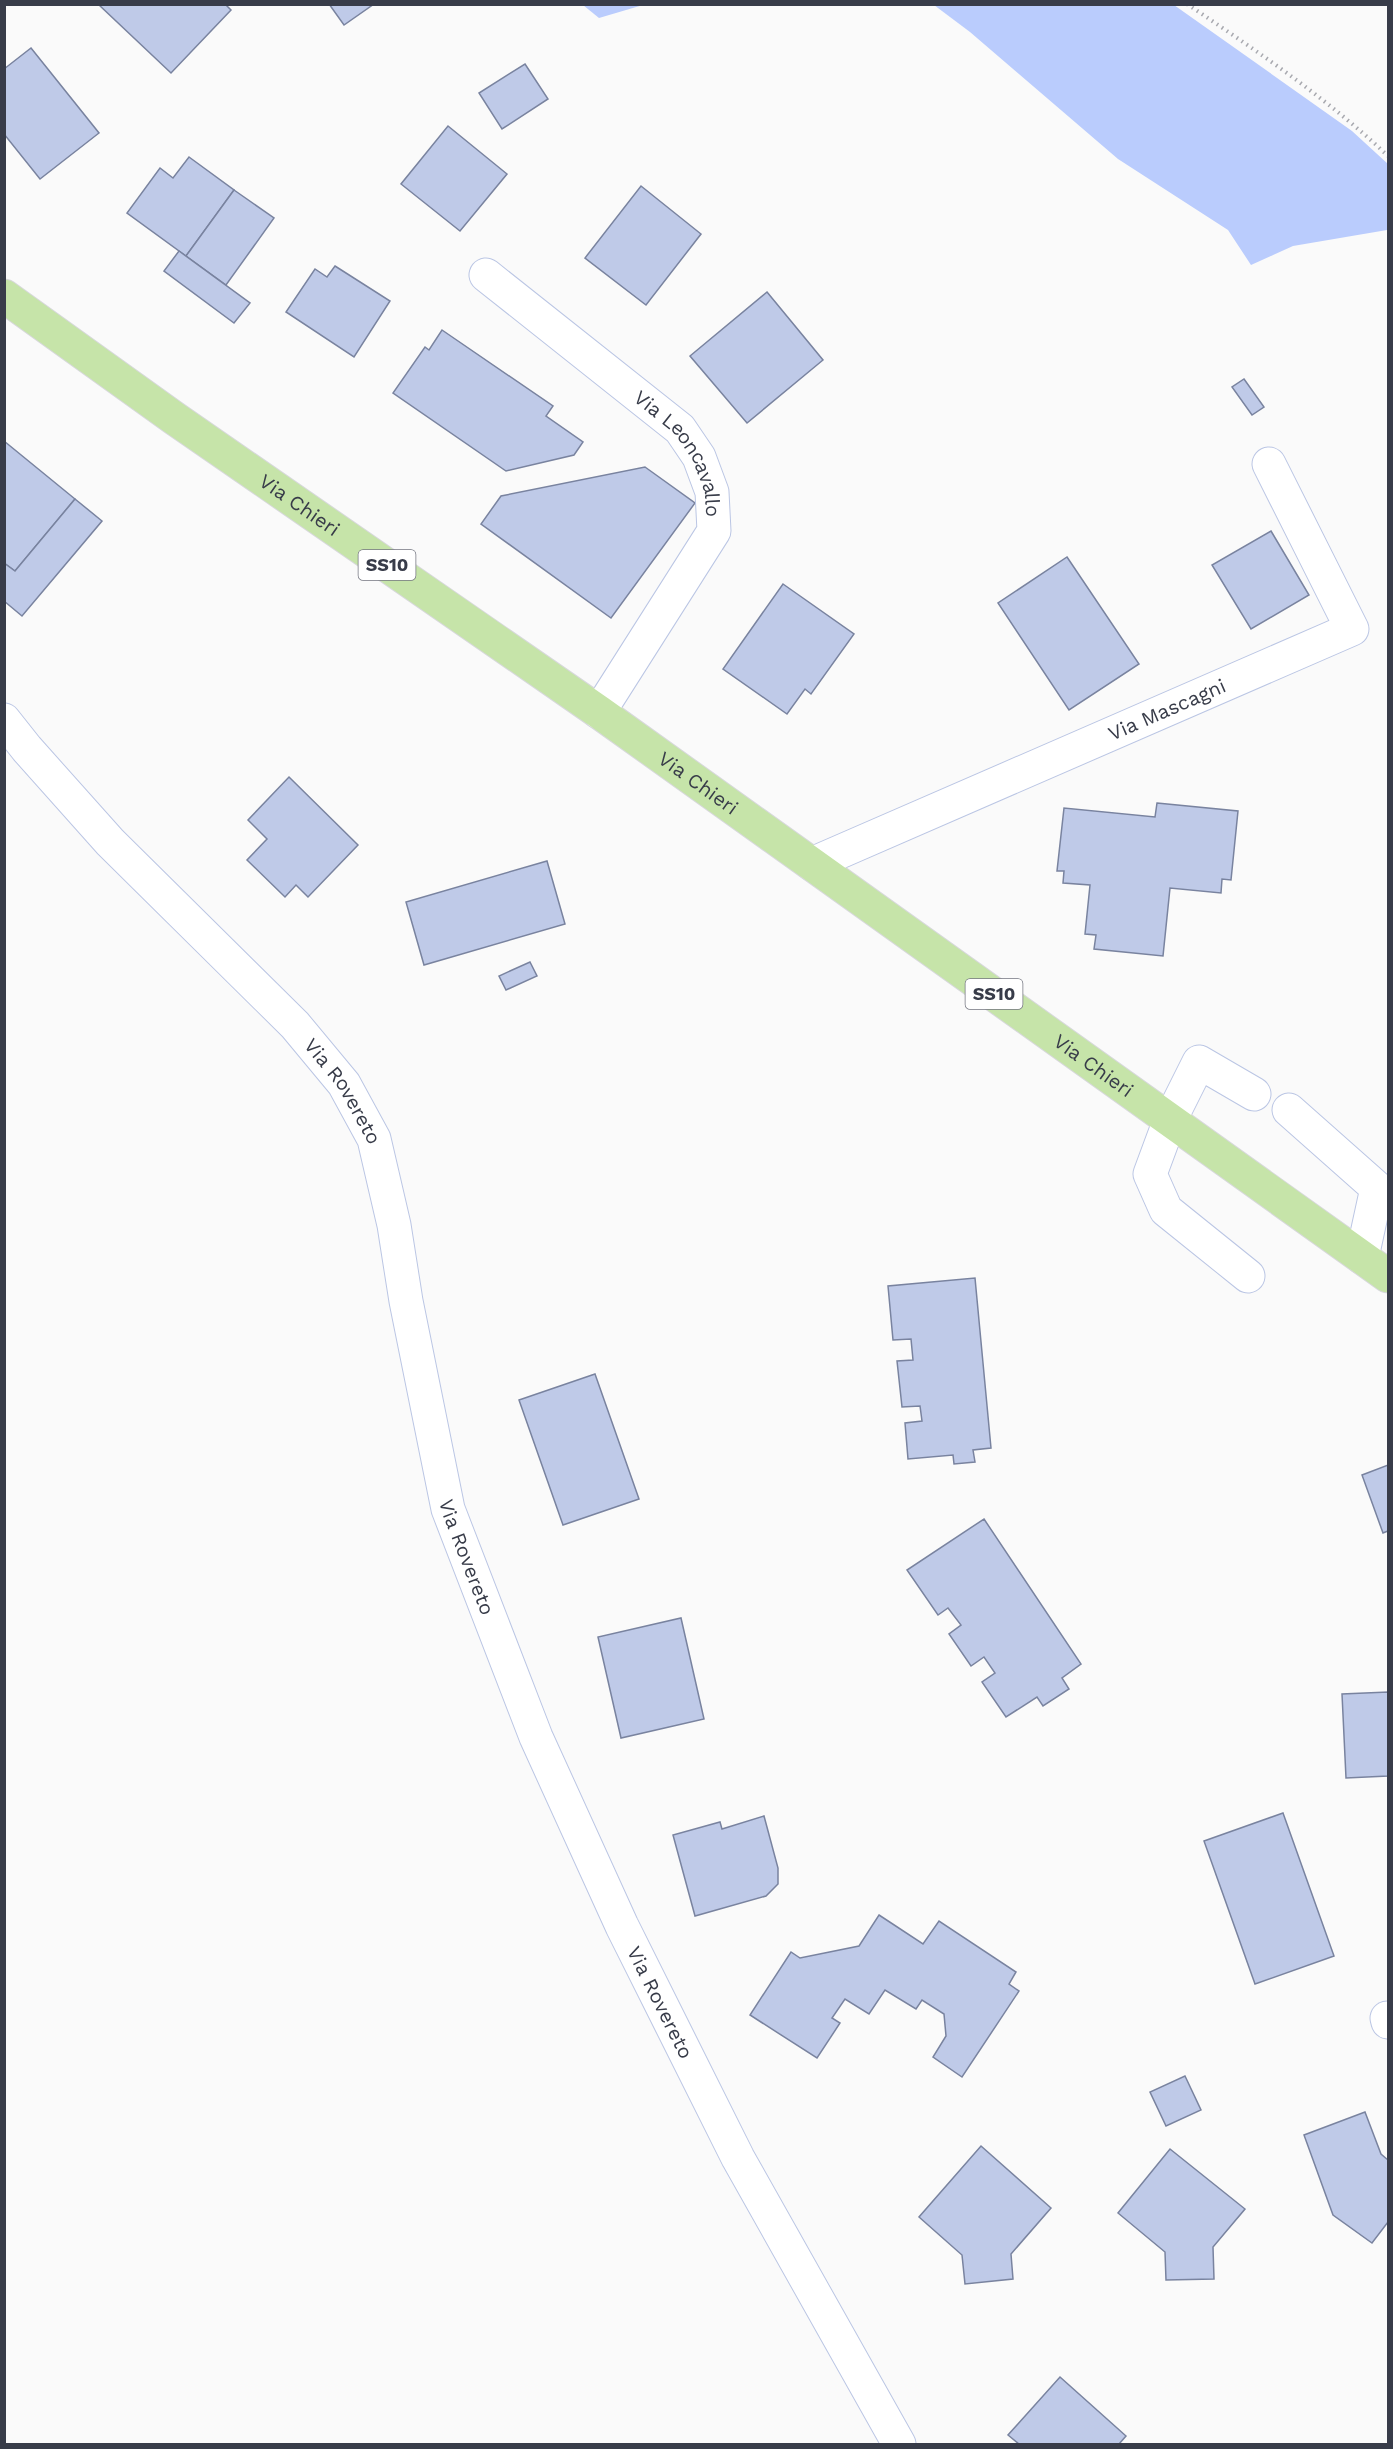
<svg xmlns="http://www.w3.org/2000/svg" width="1393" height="2449" font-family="'Work Sans',sans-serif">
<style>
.green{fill:#baccfd}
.building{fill:#bfcae8;stroke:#79839f;stroke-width:1.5}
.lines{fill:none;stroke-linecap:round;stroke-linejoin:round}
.minor-casing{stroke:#bbc6e4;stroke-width:35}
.major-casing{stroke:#d7d8db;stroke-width:35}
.path{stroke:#a8a9af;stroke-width:4;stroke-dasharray:1.5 4.5;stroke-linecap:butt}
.minor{stroke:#fff;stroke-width:33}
.major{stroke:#c6e4a9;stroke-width:33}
.labels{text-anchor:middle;stroke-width:6;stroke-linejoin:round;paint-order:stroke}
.shield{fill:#fff;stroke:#747680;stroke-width:1.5}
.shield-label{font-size:18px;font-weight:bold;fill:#383c49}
.street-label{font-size:20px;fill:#383c49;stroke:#fff}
</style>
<rect width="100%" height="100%" fill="#fafafa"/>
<g class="green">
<path d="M583 5H643L599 18Z"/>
<path d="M934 5H1174L1352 131 1388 164V232L1387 230 1293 246 1251 265 1228 230 1118 159 970 32Z"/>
</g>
<g class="building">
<path d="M98 4H225L231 10 171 73Z"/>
<path d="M329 4H374L344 25Z"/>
<path d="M31 48 99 133 40 179 4 134V69Z"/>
<path d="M525 64 548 99 502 129 479 93Z"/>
<path d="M448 126 507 174 460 231 401 184Z"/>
<path d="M189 157 234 190 186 256 127 213 160 168 173 178Z"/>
<path d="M641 186 701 234 646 305 585 258Z"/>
<path d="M234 190 274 218 226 285 186 256Z"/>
<path d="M179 251 250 303 234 323 164 271Z"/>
<path d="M335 266 390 301 354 357 286 312 315 269 327 277Z"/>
<path d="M767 292 823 360 747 423 690 356Z"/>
<path d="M442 330 553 406 546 416 583 442 574 455 506 471 393 393 425 347 429 350Z"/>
<path d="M1244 379 1264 407 1252 415 1232 387Z"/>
<path d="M4 441 75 499 15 571 4 563Z"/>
<path d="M645 467 695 503 611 618 481 524 501 496Z"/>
<path d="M75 499 102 521 22 616 4 601V563L15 571Z"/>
<path d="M1271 531 1309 595 1251 629 1212 565Z"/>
<path d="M1067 557 1139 664 1069 710 998 603Z"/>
<path d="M783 584 854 634 811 694 805 689 787 714 723 669Z"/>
<path d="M289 777 358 845 308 897 296 885 285 897 247 860 267 839 248 820Z"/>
<path d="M1157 803 1238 811 1231 880 1222 879 1221 893 1170 888 1163 956 1094 949 1096 935 1085 934 1090 885 1063 883 1064 871H1057L1064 808 1155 817Z"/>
<path d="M547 861 565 924 424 965 406 902Z"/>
<path d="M530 962 537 976 506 990 499 976Z"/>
<path d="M975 1278 991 1448 973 1450 975 1462 954 1464 953 1455 908 1459 905 1423 922 1421 920 1406 902 1407 897 1361 913 1360 911 1339 893 1340 888 1286Z"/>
<path d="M595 1374 639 1499 563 1525 519 1400Z"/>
<path d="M1388 1465V1531L1383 1533 1362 1475Z"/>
<path d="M984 1519 1081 1664 1062 1678 1069 1689 1043 1706 1037 1697 1006 1717 982 1682 995 1673 984 1657 971 1666 949 1634 961 1625 948 1608 938 1615 907 1570Z"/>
<path d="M681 1618 704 1719 621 1738 598 1637Z"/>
<path d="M1388 1692V1776L1346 1778 1342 1694Z"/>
<path d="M1283 1813 1334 1956 1255 1984 1204 1841Z"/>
<path d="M764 1816 778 1868V1884L766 1896 695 1916 673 1835 720 1822 722 1829Z"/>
<path d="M879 1915 923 1944 939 1921 1016 1972 1009 1984 1019 1991 962 2077 933 2057 946 2036 944 2014 922 2000 916 2009 885 1990 869 2014 845 1999 832 2018 840 2023 817 2058 750 2015 791 1952 800 1958 859 1946Z"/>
<path d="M1185 2076 1201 2110 1166 2126 1150 2092Z"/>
<path d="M1365 2112 1381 2154 1388 2160V2222L1372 2243 1333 2215 1304 2135Z"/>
<path d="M981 2146 1051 2208 1011 2254 1013 2279 965 2284 962 2255 919 2217Z"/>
<path d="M1170 2149 1245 2209 1213 2247 1214 2279 1166 2280 1165 2252 1118 2213Z"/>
<path d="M1060 2377 1126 2436 1119 2444H1019L1008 2435Z"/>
</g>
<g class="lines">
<defs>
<g id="minor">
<path id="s1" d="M486 275 680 429 699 457 712 492 714 531 599 712"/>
<path id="s2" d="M4 720 27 749 110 842 295 1025 344 1084 374 1139 394 1225 406 1301 448 1509 536 1737 622 1926 738 2158 899 2444"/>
<path id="s3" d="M812 864 1352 629 1269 464"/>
<path d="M1289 1110 1377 1188 1362 1257"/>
<path d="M1248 1276 1166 1210 1150 1174 1170 1120 1199 1062 1254 1094"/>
<path d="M1387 2018 1388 2022"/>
</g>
<g id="major">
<path id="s4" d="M4 296 174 418 599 712 1388 1276"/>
</g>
</defs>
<use href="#minor" class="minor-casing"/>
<use href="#major" class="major-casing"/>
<path class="path" d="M1187 4C1257 51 1328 99 1388 156"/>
<use href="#minor" class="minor"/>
<use href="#major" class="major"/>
</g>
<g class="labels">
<g class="shield">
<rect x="358.5" y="550" width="57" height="30" rx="4.5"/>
<rect x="965.5" y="979" width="57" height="30" rx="4.5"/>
</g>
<g class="shield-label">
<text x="387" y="571">SS10</text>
<text x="994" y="1000">SS10</text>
</g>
<g class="street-label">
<text dy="7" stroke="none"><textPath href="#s1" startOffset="268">Via Leoncavallo</textPath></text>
<text dy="7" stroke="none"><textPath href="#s4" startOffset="362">Via Chieri</textPath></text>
<text dy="7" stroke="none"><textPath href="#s3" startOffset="387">Via Mascagni</textPath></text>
<text dy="7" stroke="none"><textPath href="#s4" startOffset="848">Via Chieri</textPath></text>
<text dy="7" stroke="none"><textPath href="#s4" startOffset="1334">Via Chieri</textPath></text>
<text dy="7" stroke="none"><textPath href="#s2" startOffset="504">Via Rovereto</textPath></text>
<text dy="7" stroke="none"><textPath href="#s2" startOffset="990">Via Rovereto</textPath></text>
<text dy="7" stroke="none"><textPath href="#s2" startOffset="1476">Via Rovereto</textPath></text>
</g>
</g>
<rect width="1393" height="2449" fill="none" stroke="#383c49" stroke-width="12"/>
</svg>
